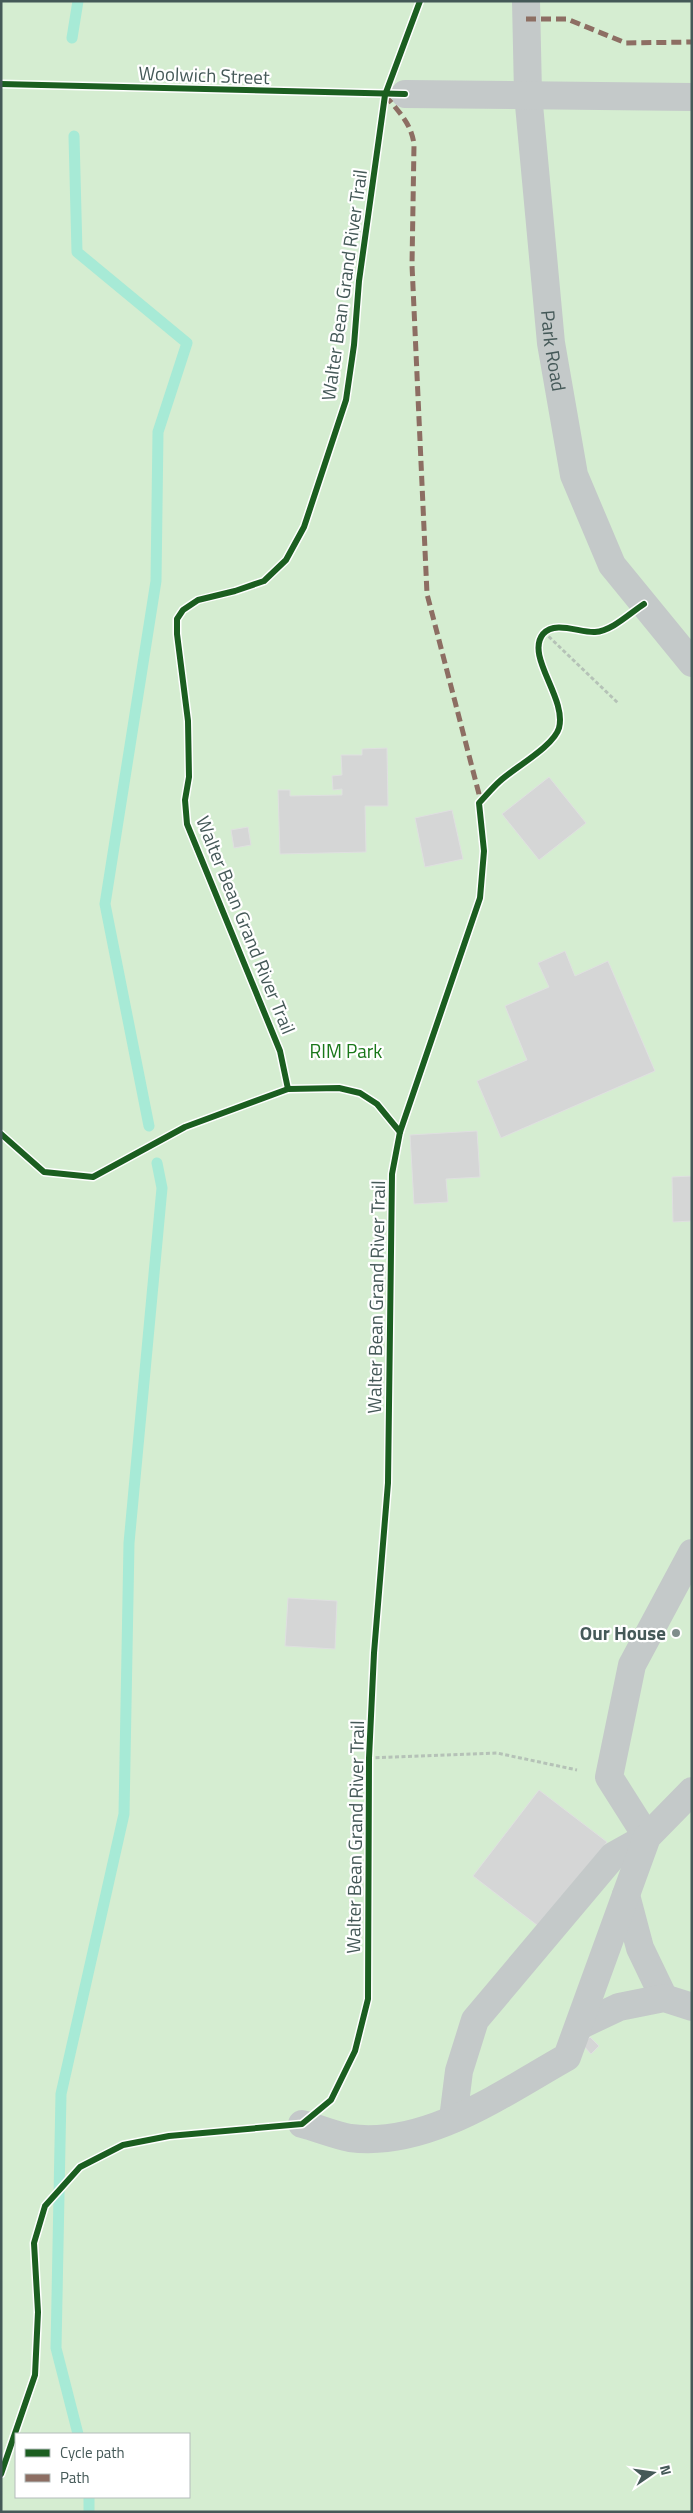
<svg xmlns="http://www.w3.org/2000/svg" width="693" height="2513" font-family="'Titillium Web',sans-serif">
<style>
.green{fill:#d5edd1;fill-rule:evenodd}
.lines{fill:none;stroke-linecap:round;stroke-linejoin:round}
.stream{stroke:#a7ead6;stroke-width:11}
.building{fill:#d5d6d6;stroke:#dfe0e0}
.path{stroke:#b5c2b7;stroke-width:3;stroke-dasharray:4 2.5;stroke-linecap:butt}
.minor{stroke:#c4c9c9;stroke-width:28}
.quiet{stroke:#8d6e63;stroke-width:5;stroke-dasharray:10 5;stroke-linecap:butt}
.cycleway-casing{stroke:#fff;stroke-width:9}
.cycleway{stroke:#1b5e20;stroke-width:6}
.poi-dot{fill:#808d8c;stroke:#fff;stroke-width:2}
.labels{text-anchor:middle;stroke-width:4.5;stroke-linejoin:round;paint-order:stroke}
.street-label{font-size:19px;fill:#455958;stroke:#fff}
.park-label{font-size:19px;fill:#197719;stroke:#fff}
.poi-label{font-size:19px;font-weight:bold;fill:#455958;stroke:#fff;text-anchor:end}
</style>
<rect width="100%" height="100%" fill="#eeeded"/>
<path class="green" d="M1 1H692V2512H1ZM16 2434H189V2497H16Z"/>
<g class="lines">
<g class="stream">
<path d="M72 38 78 1"/>
<path d="M74 136 77 252 187 343 158 432 156 581 105 904 149 1126"/>
<path d="M78 2434 56 2348 61 2094 124 1814 129 1543 162 1188 157 1163"/>
<path d="M89 2497V2512"/>
</g>
</g>
<g class="building">
<path d="M387 748 388 806H365L366 852 280 854 278 790H290V796L342 795V789L333 790 332 776 342 775 341 755H362V749Z"/>
<path d="M549 777 586 823 539 860 502 814Z"/>
<path d="M452 810 463 859 425 867 415 818Z"/>
<path d="M248 827 251 845 234 848 231 830Z"/>
<path d="M565 951 575 976 608 961 655 1071 501 1138 477 1081 527 1060 505 1006 549 987 538 963Z"/>
<path d="M477 1131 480 1177 446 1179 448 1202 414 1204 410 1135Z"/>
<path d="M692 1176V1221L673 1222 672 1177Z"/>
<path d="M288 1598 337 1601 335 1649 285 1646Z"/>
<path d="M539 1790 607 1842 542 1929 473 1876Z"/>
<path d="M590 2037 599 2046 591 2054 582 2044Z"/>
</g>
<g class="lines">
<g class="path">
<path d="M544 632 618 703"/>
<path d="M369 1758 497 1753 577 1770"/>
</g>
<g class="minor">
<path id="s1" d="M526 1 528 94 551 343 574 475 612 565 692 663"/>
<path d="M405 94 692 97"/>
<path d="M626 1895 640 1948 664 1998"/>
<path d="M579 2026 619 2007 664 1998 692 2007"/>
<path d="M453 2119 459 2071 475 2020 613 1856 647 1837 609 1777 632 1665 692 1553"/>
<path d="M302 2124C318 2128 334 2135 350 2138 427 2148 503 2093 567 2057L647 1837 692 1791"/>
</g>
<g class="quiet">
<path d="M526 19H567L626 43 692 42"/>
<path d="M385 95C398 111 412 124 414 145L412 265 427 594 479 794V803"/>
</g>
<defs>
<g id="cycleway">
<path d="M1 84 405 94"/>
<path d="M288 1089 280 1051 187 824 185 800 189 777 188 721 177 634V619L183 610 198 600 235 591 264 581 286 560 304 527 346 400 354 345 359 281 385 95 420 1"/>
<path d="M1 1134 44 1172 93 1177 185 1127 288 1089 339 1088 360 1093 377 1104 400 1132"/>
<path d="M1 2474 35 2375 38 2312 34 2243 45 2206 80 2167 123 2145 169 2136 302 2124 331 2100 355 2051 368 1999 369 1758 374 1653 388 1483 392 1174 400 1132 480 898 484 851 479 803C486 796 492 788 500 781 514 768 554 746 559 728 567 698 525 656 543 634 555 620 580 633 595 632 612 631 630 613 644 604"/>
</g>
</defs>
<use href="#cycleway" class="cycleway-casing"/>
<use href="#cycleway" class="cycleway"/>
</g>
<circle class="poi-dot" cx="676" cy="1633" r="5"/>
<g class="labels">
<g class="street-label">
<text transform="translate(204 75) rotate(2)" y="7">Woolwich Street</text>
<text transform="translate(344 285) rotate(-82)" y="7">Walter Bean Grand River Trail</text>
<text dy="7" stroke="none"><textPath href="#s1" startOffset="351">Park Road</textPath></text>
<text transform="translate(246 925) rotate(68)" y="7">Walter Bean Grand River Trail</text>
<text transform="translate(376 1297) rotate(-89)" y="7">Walter Bean Grand River Trail</text>
<text transform="translate(355 1837) rotate(-89)" y="7">Walter Bean Grand River Trail</text>
</g>
<g class="park-label">
<text x="346" y="1058">RIM Park</text>
</g>
<g class="poi-label">
<text x="666" y="1640">Our House</text>
</g>
</g>
<rect width="693" height="2513" fill="none" stroke="#455958" stroke-width="5"/>
<rect x="15" y="2433" width="175" height="65" fill="#ffffff" stroke="#b5bdbc"/>
<rect x="25" y="2449" width="25" height="8" fill="#1b5e20" stroke="#b5bdbc"/>
<text x="60" y="2458" font-size="15" fill="#455958">Cycle path</text>
<rect x="25" y="2474" width="25" height="8" fill="#8d6e63" stroke="#b5bdbc"/>
<text x="60" y="2483" font-size="15" fill="#455958">Path</text>
<g transform="translate(653 2473) rotate(77)" stroke="#ffffff" stroke-width="4" paint-order="stroke">
<path d="M0-4L9 19L0 12L-9 19Z" fill="#455958"/>
<text y="-8" font-size="14" font-weight="bold" text-anchor="middle" fill="#455958">N</text>
</g>
</svg>
